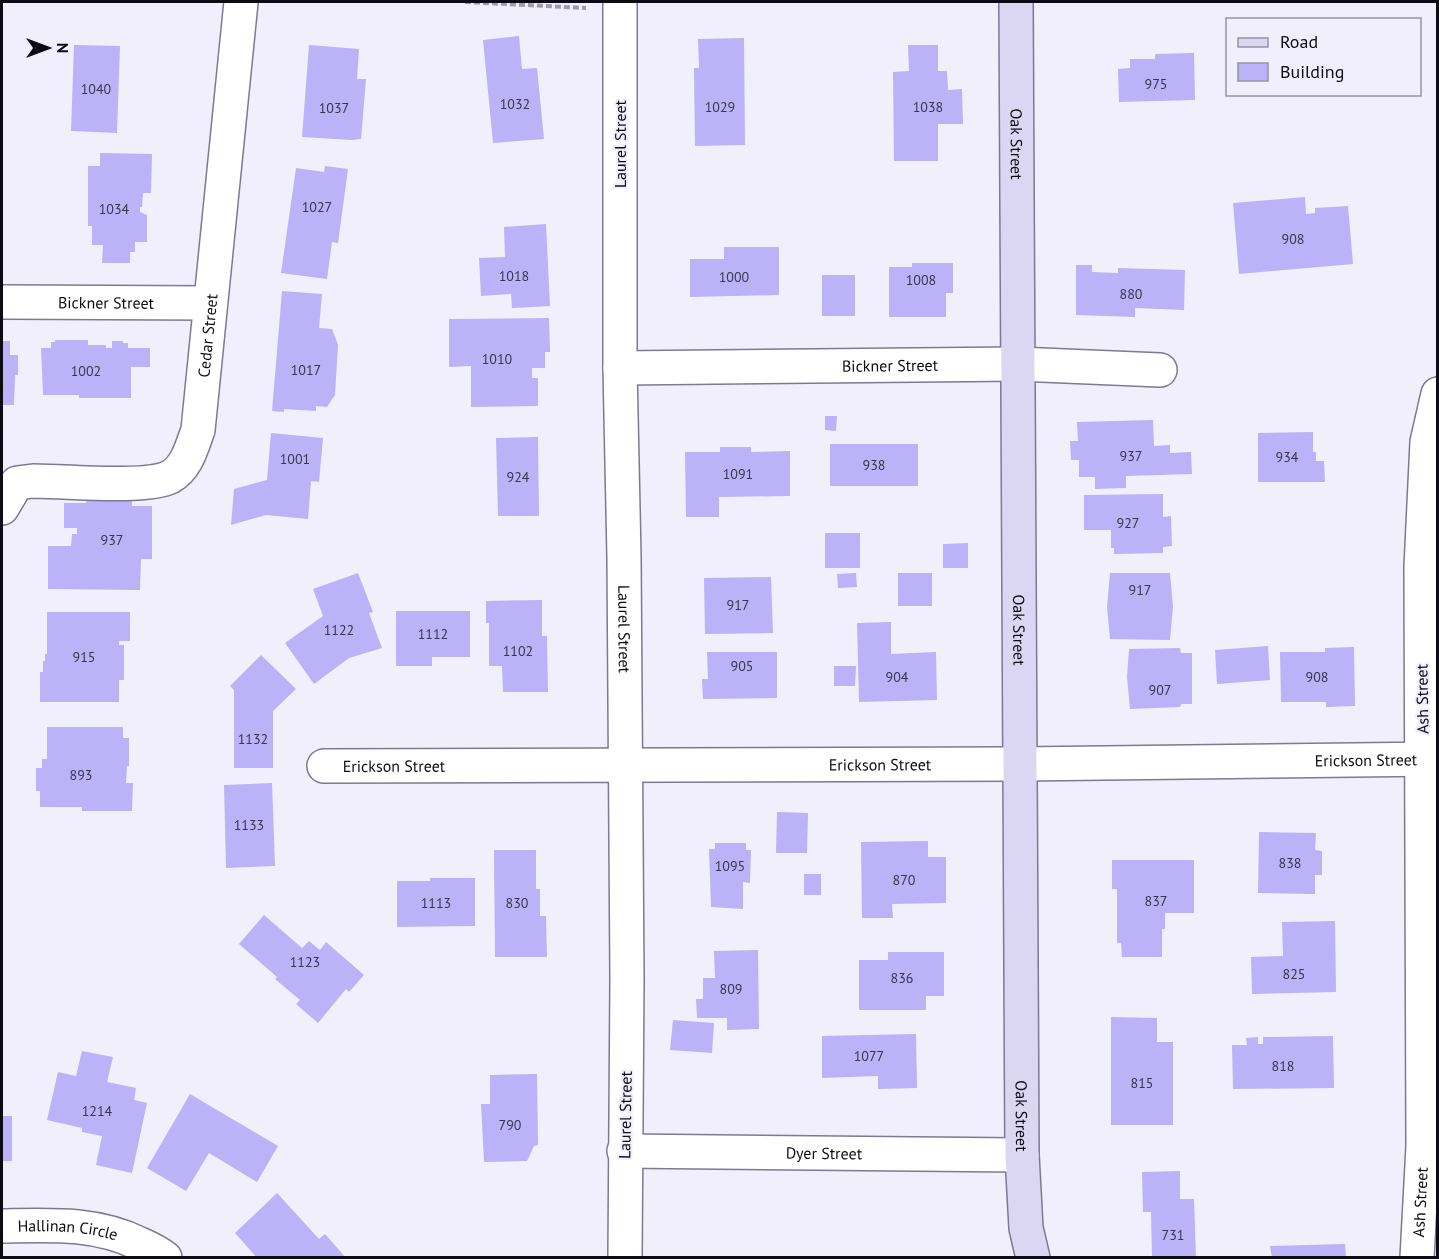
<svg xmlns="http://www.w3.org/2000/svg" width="1439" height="1259" font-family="'PT Sans',sans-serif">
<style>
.building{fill:#bbb2f7}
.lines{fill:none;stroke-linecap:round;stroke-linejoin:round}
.street-casing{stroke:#7c7993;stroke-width:36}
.secondary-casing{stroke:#7c7993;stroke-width:36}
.path{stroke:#9d9ba7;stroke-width:4;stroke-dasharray:6 3;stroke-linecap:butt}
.street{stroke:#fff;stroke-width:33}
.secondary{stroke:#dbd6f2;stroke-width:33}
.labels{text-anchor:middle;stroke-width:4.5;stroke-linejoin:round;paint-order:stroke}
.number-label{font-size:14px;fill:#38354d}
.street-label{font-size:16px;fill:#0c0b14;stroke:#f1effc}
</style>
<rect width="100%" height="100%" fill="#f1effc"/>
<g class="building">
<path d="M519 36 522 69 537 68 544 139 493 143 483 40Z"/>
<path d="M744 38 745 145 695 146 694 68H699L698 39Z"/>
<path d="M74 45 120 46 117 133 71 131Z"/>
<path d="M309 45 359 49 357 79H366L361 139 352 140 302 137Z"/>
<path d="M908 45H938V71H947L948 90 962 89 963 124H938V161H894L893 72 909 71Z"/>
<path d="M1194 53 1195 100 1119 102 1118 69 1130 68V59H1155V54Z"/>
<path d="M100 153 152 154 151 193H143L142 207H140V212L147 215V242H135V252H130V263H102L103 245H92V226H88V166H100Z"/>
<path d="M325 166 348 169 338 243 332 242 327 279 281 273 296 168 324 172Z"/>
<path d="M1305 197 1306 214 1315 213V208L1348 206 1353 264 1239 274 1233 203Z"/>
<path d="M546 224 550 306 512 308 511 294 481 296 479 258 505 257 504 227Z"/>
<path d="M724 247H779V295L690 297V259H724Z"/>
<path d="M912 263H953V293H946V317H889V267H912Z"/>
<path d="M1076 265H1092V272L1118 273V268L1185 270 1184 310 1135 308V317L1076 315Z"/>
<rect x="822" y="275" width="33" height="41"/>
<path d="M282 291 322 294 319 328 332 329 338 345 335 395 327 407 316 406V411L284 409V412L272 411Z"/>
<path d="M549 318 550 352H545V368H532V378H538V406L471 407V366L449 367V319Z"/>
<path d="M55 340H88V345H106V348H112V341H123V343H128V348H150V367H131V398H79V395H43L41 348H51V342H55Z"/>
<path d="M2 341H10V355H18V375H15L14 405H2Z"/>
<path d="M825 416H837L836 431 825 430Z"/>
<path d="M1153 420 1154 446 1170 445V453L1191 452 1192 474 1126 476V488L1095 489V477H1079V460H1071L1070 441H1078L1077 422Z"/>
<path d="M1313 432V452H1316V461H1324L1325 482H1258V433Z"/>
<path d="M271 433 323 438 319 482 311 481 308 519 266 515 231 525 234 489 267 480Z"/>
<path d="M538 437 539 516H498L496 438Z"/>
<rect x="830" y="444" width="88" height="42"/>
<path d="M720 447H751V452L790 451V496L719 497V517H686L685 452H720Z"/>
<path d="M1163 494V517L1171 516 1172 546 1163 547V553L1114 554V548H1111V530H1084V495Z"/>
<path d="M86 496H132V506H152V559H141L140 590 48 589V546H71L72 534H77V528H64V503H86Z"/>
<rect x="825" y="533" width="35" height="35"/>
<path d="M968 543V568H943V544Z"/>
<path d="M358 573 373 612 369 613 382 648 349 658 314 684 285 643 323 616 313 589Z"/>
<path d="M856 573 857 587 838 588 837 574Z"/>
<rect x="898" y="573" width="34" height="33"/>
<path d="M1110 573H1170L1173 607 1170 640 1110 639 1107 607Z"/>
<path d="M771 577 773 633 705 634 704 578Z"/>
<path d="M542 600V636H547L548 692H503L502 666H489V623H486V601Z"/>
<path d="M396 611H470V657H432V666H396Z"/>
<path d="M47 612H130V641H119V645H124V680H119V702H40V672H43V661H45V654H47Z"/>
<path d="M891 622V654L936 652 937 700 859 702 857 623Z"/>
<path d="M1268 646 1270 680 1217 684 1215 650Z"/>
<path d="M1354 647 1355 706 1326 707V702H1281L1280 652H1325V648Z"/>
<path d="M1180 648 1181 653H1192V704H1181L1180 707 1130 709 1127 677 1129 649Z"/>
<path d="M707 652H777V698L703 699 702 679H708Z"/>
<path d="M261 655 296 689 273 711V768H234V690L230 686Z"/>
<path d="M834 666H856L855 686H834Z"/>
<path d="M47 727H123V738H129V766H127L126 783H133L132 811H82V807H40V791H36V768H42V759H47Z"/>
<path d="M272 783 275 866 226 868 224 785Z"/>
<path d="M777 812 808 813 807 853H776Z"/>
<path d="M1259 832 1316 833 1315 850 1322 851V875H1315V894L1258 893Z"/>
<path d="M928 841V857H946V903L892 904 893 918H862L861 842Z"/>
<path d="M715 843H746V850H751L750 883 743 882V909L711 907 709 849H715Z"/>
<path d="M494 850H536V889H540V916H546L547 957H495Z"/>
<path d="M1112 860H1194V913H1165V929H1162V957H1122L1121 943H1117V889H1112Z"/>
<rect x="804" y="874" width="17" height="21"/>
<path d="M430 878H475V926L397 927V881H430Z"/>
<path d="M264 915 302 948 309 941 320 950 326 942 364 975 349 992 346 989 318 1023 296 1004 300 1000 275 979 277 977 239 944Z"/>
<path d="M1335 921 1336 992 1252 994 1251 957 1283 956 1282 922Z"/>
<path d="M758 950 759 1029 727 1030V1018H697L696 999H703V978H715L714 951Z"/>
<path d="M888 952H944V996H926V1010H859V960H888Z"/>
<path d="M1111 1017 1157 1018V1042H1173V1125H1111Z"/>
<path d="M673 1020 714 1023 712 1053 670 1050Z"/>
<path d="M916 1034 917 1088 878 1089V1076L822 1078V1036Z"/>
<path d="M1333 1036 1334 1088 1233 1089 1232 1045H1247L1246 1038 1258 1037V1044H1263V1037Z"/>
<path d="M82 1051 113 1057 107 1082 136 1088 134 1100 147 1103 132 1173 96 1165 102 1136 82 1132V1128L47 1120 58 1072 76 1076Z"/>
<path d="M537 1074 538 1145 534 1146 527 1161 484 1162 481 1104H490V1075Z"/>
<path d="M190 1094 278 1146 257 1182 209 1153 186 1191 147 1168Z"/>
<rect x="2" y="1116" width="10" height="45"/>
<path d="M1180 1171V1199H1194L1196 1258H1152L1151 1212H1143L1142 1172Z"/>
<path d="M277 1193 319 1239 325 1234 346 1258H257L235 1233Z"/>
<path d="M1345 1244 1346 1258H1272L1270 1246Z"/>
</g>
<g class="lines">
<defs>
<g id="street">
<path id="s1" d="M620 2V368L624 557 627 978 625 1258"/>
<path id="s2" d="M2 302 210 303"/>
<path id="s3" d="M620 368 1018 364 1160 370"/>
<path id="s4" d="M2 508 17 483 33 481C64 481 146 489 170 477 187 468 192 446 198 430L241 2"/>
<path id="s5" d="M324 766 1021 764 1438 759"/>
<path id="s6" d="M624 1151 1022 1155"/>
<path id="s7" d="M2 1226C50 1225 96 1222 140 1244 149 1248 158 1252 165 1258"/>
<path id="s8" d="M1417 1258 1423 1146 1421 567 1427 442 1438 394"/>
</g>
<g id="secondary">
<path id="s9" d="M1016 2 1022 1155 1026 1228 1033 1258"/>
</g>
</defs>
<use href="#street" class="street-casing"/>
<use href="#secondary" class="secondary-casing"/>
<path class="path" d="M465 2 586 8"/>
<use href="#street" class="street"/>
<use href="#secondary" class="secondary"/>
</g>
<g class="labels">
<g class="number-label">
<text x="1156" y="89">975</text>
<text x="96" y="94">1040</text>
<text x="515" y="109">1032</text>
<text x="720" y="112">1029</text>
<text x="928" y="112">1038</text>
<text x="334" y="113">1037</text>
<text x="317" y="212">1027</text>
<text x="114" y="214">1034</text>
<text x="1293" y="244">908</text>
<text x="514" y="281">1018</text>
<text x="734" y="282">1000</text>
<text x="921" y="285">1008</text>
<text x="1131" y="299">880</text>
<text x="497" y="364">1010</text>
<text x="306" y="375">1017</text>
<text x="86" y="376">1002</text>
<text x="1131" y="461">937</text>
<text x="1287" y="462">934</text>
<text x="295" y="464">1001</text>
<text x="874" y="470">938</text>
<text x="738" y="479">1091</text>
<text x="518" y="482">924</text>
<text x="1128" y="528">927</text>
<text x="112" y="545">937</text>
<text x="1140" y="595">917</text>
<text x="738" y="610">917</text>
<text x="339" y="635">1122</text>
<text x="433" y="639">1112</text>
<text x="518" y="656">1102</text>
<text x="84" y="662">915</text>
<text x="742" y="671">905</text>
<text x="897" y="682">904</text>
<text x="1317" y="682">908</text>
<text x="1160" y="695">907</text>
<text x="253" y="744">1132</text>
<text x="81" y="780">893</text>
<text x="249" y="830">1133</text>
<text x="1290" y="868">838</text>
<text x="730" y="871">1095</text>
<text x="904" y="885">870</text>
<text x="1156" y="906">837</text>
<text x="436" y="908">1113</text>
<text x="517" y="908">830</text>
<text x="305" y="967">1123</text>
<text x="1294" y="979">825</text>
<text x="902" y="983">836</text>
<text x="731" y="994">809</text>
<text x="869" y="1061">1077</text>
<text x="1283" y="1071">818</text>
<text x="1142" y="1088">815</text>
<text x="97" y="1116">1214</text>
<text x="510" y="1130">790</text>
<text x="1173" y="1240">731</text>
</g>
<g class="street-label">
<text transform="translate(620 144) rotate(-90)" y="6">Laurel Street</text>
<text dy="6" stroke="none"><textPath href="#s9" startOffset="142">Oak Street</textPath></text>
<text dy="6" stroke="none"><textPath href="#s2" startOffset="104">Bickner Street</textPath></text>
<text dy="6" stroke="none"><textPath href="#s4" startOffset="334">Cedar Street</textPath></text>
<text dy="6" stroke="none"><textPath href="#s3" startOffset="270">Bickner Street</textPath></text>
<text dy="6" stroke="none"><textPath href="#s1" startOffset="627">Laurel Street</textPath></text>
<text dy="6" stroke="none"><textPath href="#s9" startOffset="628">Oak Street</textPath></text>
<text transform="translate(1422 699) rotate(-91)" y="6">Ash Street</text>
<text dy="6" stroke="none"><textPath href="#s5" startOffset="1042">Erickson Street</textPath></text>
<text dy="6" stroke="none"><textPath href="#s5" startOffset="556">Erickson Street</textPath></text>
<text dy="6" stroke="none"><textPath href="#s5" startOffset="70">Erickson Street</textPath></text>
<text transform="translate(625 1115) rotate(-89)" y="6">Laurel Street</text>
<text dy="6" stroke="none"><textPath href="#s9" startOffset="1114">Oak Street</textPath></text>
<text dy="6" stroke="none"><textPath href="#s6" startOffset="200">Dyer Street</textPath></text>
<text dy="6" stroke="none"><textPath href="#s8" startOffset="56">Ash Street</textPath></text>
<text dy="6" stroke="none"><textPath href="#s7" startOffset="66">Hallinan Circle</textPath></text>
</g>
</g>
<rect width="1439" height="1259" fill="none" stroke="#0c0b14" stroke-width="6"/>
<rect x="1226" y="18" width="195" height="78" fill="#f1effc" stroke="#95949f" stroke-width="1.5"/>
<rect x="1238" y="38" width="30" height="9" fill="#dbd6f2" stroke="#95949f" stroke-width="1.5"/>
<text x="1280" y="48" font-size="18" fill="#0c0b14">Road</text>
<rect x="1238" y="63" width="30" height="18" fill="#bbb2f7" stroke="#95949f" stroke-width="1.5"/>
<text x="1280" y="78" font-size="18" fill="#0c0b14">Building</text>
<g transform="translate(48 48) rotate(90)" stroke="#f1effc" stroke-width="4.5" paint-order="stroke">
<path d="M0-4.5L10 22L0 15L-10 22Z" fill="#0c0b14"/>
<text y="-9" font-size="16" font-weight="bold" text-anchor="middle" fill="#0c0b14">N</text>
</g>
</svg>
